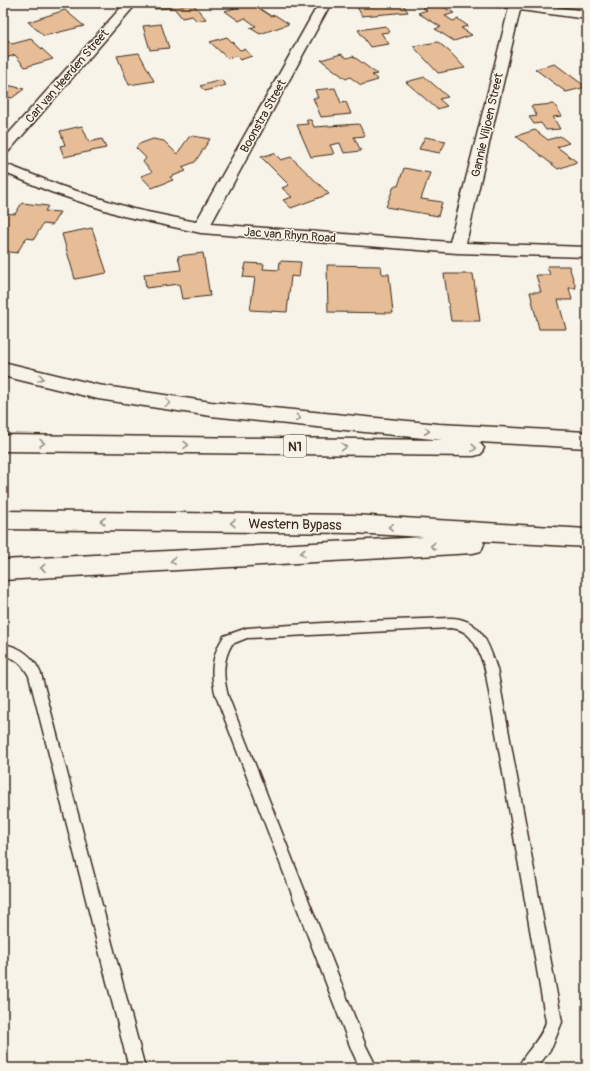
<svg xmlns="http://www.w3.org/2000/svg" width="590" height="1071" font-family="Pangolin,sans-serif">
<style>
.building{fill:#e6bd96;stroke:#3b2a1e}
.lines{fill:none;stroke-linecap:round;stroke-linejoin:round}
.lane-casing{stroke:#3b2a1e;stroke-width:3}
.street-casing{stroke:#3b2a1e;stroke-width:3}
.highway-casing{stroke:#3b2a1e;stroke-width:3}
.lane{fill:#f7f3e8;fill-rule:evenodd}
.street{fill:#f7f3e8;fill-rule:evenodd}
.highway{fill:#f7f3e8;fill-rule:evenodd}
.oneway{stroke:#998e83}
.labels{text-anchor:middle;stroke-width:3;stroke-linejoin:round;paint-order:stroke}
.far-street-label{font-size:12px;fill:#3b2a1e;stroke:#f7f3e8}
.shield{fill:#f7f3e8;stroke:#73665b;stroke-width:1}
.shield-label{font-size:13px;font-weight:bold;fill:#3b2a1e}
.street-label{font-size:14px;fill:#3b2a1e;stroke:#f7f3e8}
</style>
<rect width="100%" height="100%" fill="#f7f3e8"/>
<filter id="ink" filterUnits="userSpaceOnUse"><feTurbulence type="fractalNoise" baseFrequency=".025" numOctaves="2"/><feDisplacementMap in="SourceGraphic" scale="8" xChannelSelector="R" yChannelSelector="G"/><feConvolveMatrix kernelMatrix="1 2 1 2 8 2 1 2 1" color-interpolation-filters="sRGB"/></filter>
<g filter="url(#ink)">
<g class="building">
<path d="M150 3H178L181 6 193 4 206 19 197 21 192 16 182 18 174 8 155 9Z"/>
<path d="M251 3 271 16 275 15 289 24 260 34 250 28 256 26 245 18 239 21 225 11Z"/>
<path d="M355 3H371L373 5H375L374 3H402L408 12 362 16Z"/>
<path d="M437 3 454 13 445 16 453 21 458 19 468 26 461 28 472 35 454 41 435 29 441 27 418 13 427 10 422 7Z"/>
<path d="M65 10 84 26 44 36 28 22Z"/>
<path d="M161 24 169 48 150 50 143 26Z"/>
<path d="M386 26 390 32 381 33 389 44 370 47 358 30Z"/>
<path d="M227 37 240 50 244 49 252 56 240 60 236 56 227 58 210 42Z"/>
<path d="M31 39 53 59 25 67 15 55 6 58 3 54V42L8 40 12 44Z"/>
<path d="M438 42 450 52 465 68 438 73 413 46Z"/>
<path d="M139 53 154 81 129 85 117 56Z"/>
<path d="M341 54 347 58 353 56 377 74 372 75 378 80 361 85 350 77 346 79 321 60Z"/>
<path d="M555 64 586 87 566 92 535 69Z"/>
<path d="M425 77 448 97 439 99 447 106 437 109 406 82Z"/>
<path d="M221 80 226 85 205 91 200 86Z"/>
<path d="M3 84 24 89 12 98 3 96Z"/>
<path d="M335 88 341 103 346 102 351 114 321 117 313 98H318L315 90Z"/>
<path d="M554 104 562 116 553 117 560 129 546 130 541 123 534 124 529 117 537 116 531 106Z"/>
<path d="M306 120H311L314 127 359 124 365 136 354 137 361 151 344 153 340 143 330 145 334 154 311 157 297 125 308 124Z"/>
<path d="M82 126 89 142 102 139 106 148 64 157 60 146 65 145 60 131Z"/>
<path d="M535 130 548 140 560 136 569 143 557 147 577 162 558 169 516 136Z"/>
<path d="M193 136 210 139 195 162 182 167 186 171 170 177 173 180 152 188 141 176 152 172 143 162 146 158 136 148 139 144 153 139 164 141 177 154 189 137Z"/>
<path d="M425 137 446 141 440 153 419 149Z"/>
<path d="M274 153 281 160 291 157 329 194 291 208 283 200 292 197 282 188 289 185 261 157Z"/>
<path d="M404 168 430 173 421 199 442 202 438 216 386 207 394 186H398Z"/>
<path d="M22 203 48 206 45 211 60 212 52 225 43 224 34 239 26 238 17 253 3 251V213L15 214Z"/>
<path d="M92 228 107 273 75 279 62 234Z"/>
<path d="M203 253 210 296 182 299 179 284 146 288 144 274 181 270 178 256Z"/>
<path d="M280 261 301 262 299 277 291 276 287 312 250 310 255 278 243 277 246 263 264 264 263 269 279 270Z"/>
<path d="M327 265 381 266 382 274H389L393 313 328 312Z"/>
<path d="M547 266H569L576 288H569L572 300H558L566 329H539L530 292H541L536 275H550Z"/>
<path d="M444 274H473L480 321H451Z"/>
</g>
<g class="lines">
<defs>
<g id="lane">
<path d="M450 618C481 618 489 645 497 669L562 1022 552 1047 537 1068H518C525 1051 540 1042 546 1022L485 669C479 651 473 629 450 628L270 637 247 638 232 644C222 661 223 677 228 696L366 1046 377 1068H360L352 1051 216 696C210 674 211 656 224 636L247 628 339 622Z"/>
<path d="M3 644C22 647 34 657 41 674L145 1068H129L29 676C23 665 16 657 3 656Z"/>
</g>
<g id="street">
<path d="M125 3H137L8 152 3 153V140Z"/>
<path d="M319 3H331L211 224 450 242 509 8 491 5 489 3H522L587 11V19L520 10 466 243 587 247V257L457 253 201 233 123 216 51 192 3 172V163L61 186 133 209 196 222Z"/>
</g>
<g id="highway">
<path d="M3 362 98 385 211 402 439 424 587 432V448L479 442 484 448 481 454 474 456 3 451V435L442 440 211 416 98 399 3 376Z"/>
<path d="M3 511 353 515 587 529V547L483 541 484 544 481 551 473 553 3 580V560L424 537 353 533 3 529Z"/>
</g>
</defs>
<use href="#lane" class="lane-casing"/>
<use href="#street" class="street-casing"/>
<use href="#highway" class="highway-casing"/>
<use href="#lane" class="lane"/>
<use href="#street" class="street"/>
<use href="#highway" class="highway"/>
</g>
<defs><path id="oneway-chevron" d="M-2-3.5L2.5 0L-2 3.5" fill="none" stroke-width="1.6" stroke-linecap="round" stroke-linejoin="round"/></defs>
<g class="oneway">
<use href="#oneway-chevron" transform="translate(41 378) rotate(14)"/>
<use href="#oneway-chevron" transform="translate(168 403) rotate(9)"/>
<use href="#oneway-chevron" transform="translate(298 418) rotate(6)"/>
<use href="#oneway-chevron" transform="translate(427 431) rotate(6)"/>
<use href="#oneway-chevron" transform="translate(42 443) rotate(1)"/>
<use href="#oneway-chevron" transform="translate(186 445) rotate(1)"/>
<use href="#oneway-chevron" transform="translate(344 447) rotate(1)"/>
<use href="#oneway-chevron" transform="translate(474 448) rotate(1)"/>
<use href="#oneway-chevron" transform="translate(103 521) rotate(-179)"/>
<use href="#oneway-chevron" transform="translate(233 523) rotate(-179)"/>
<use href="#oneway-chevron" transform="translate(391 527) rotate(-176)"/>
<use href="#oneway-chevron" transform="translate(433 546) rotate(177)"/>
<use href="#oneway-chevron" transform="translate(303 553) rotate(177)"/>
<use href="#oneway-chevron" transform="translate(173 561) rotate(177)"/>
<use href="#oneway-chevron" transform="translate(43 568) rotate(177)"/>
</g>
</g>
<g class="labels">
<g class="far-street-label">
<text transform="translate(67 76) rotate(-49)" y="4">Carl van Heerden Street</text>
<text transform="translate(263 116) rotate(-61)" y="4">Boonstra Street</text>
<text transform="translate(487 125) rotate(-77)" y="4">Gannie Viljoen Street</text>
<text transform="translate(290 235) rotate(4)" y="4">Jac van Rhyn Road</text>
</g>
<rect class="shield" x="284" y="435" width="22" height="22" rx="3"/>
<g class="shield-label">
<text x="295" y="451">N1</text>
</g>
<g class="street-label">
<text transform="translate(295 524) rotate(1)" y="5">Western Bypass</text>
</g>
</g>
<rect width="590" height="1071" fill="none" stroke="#f7f3e8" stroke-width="16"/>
<rect x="8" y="8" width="574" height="1055" fill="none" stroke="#3b2a1e" stroke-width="1.5" filter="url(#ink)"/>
</svg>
